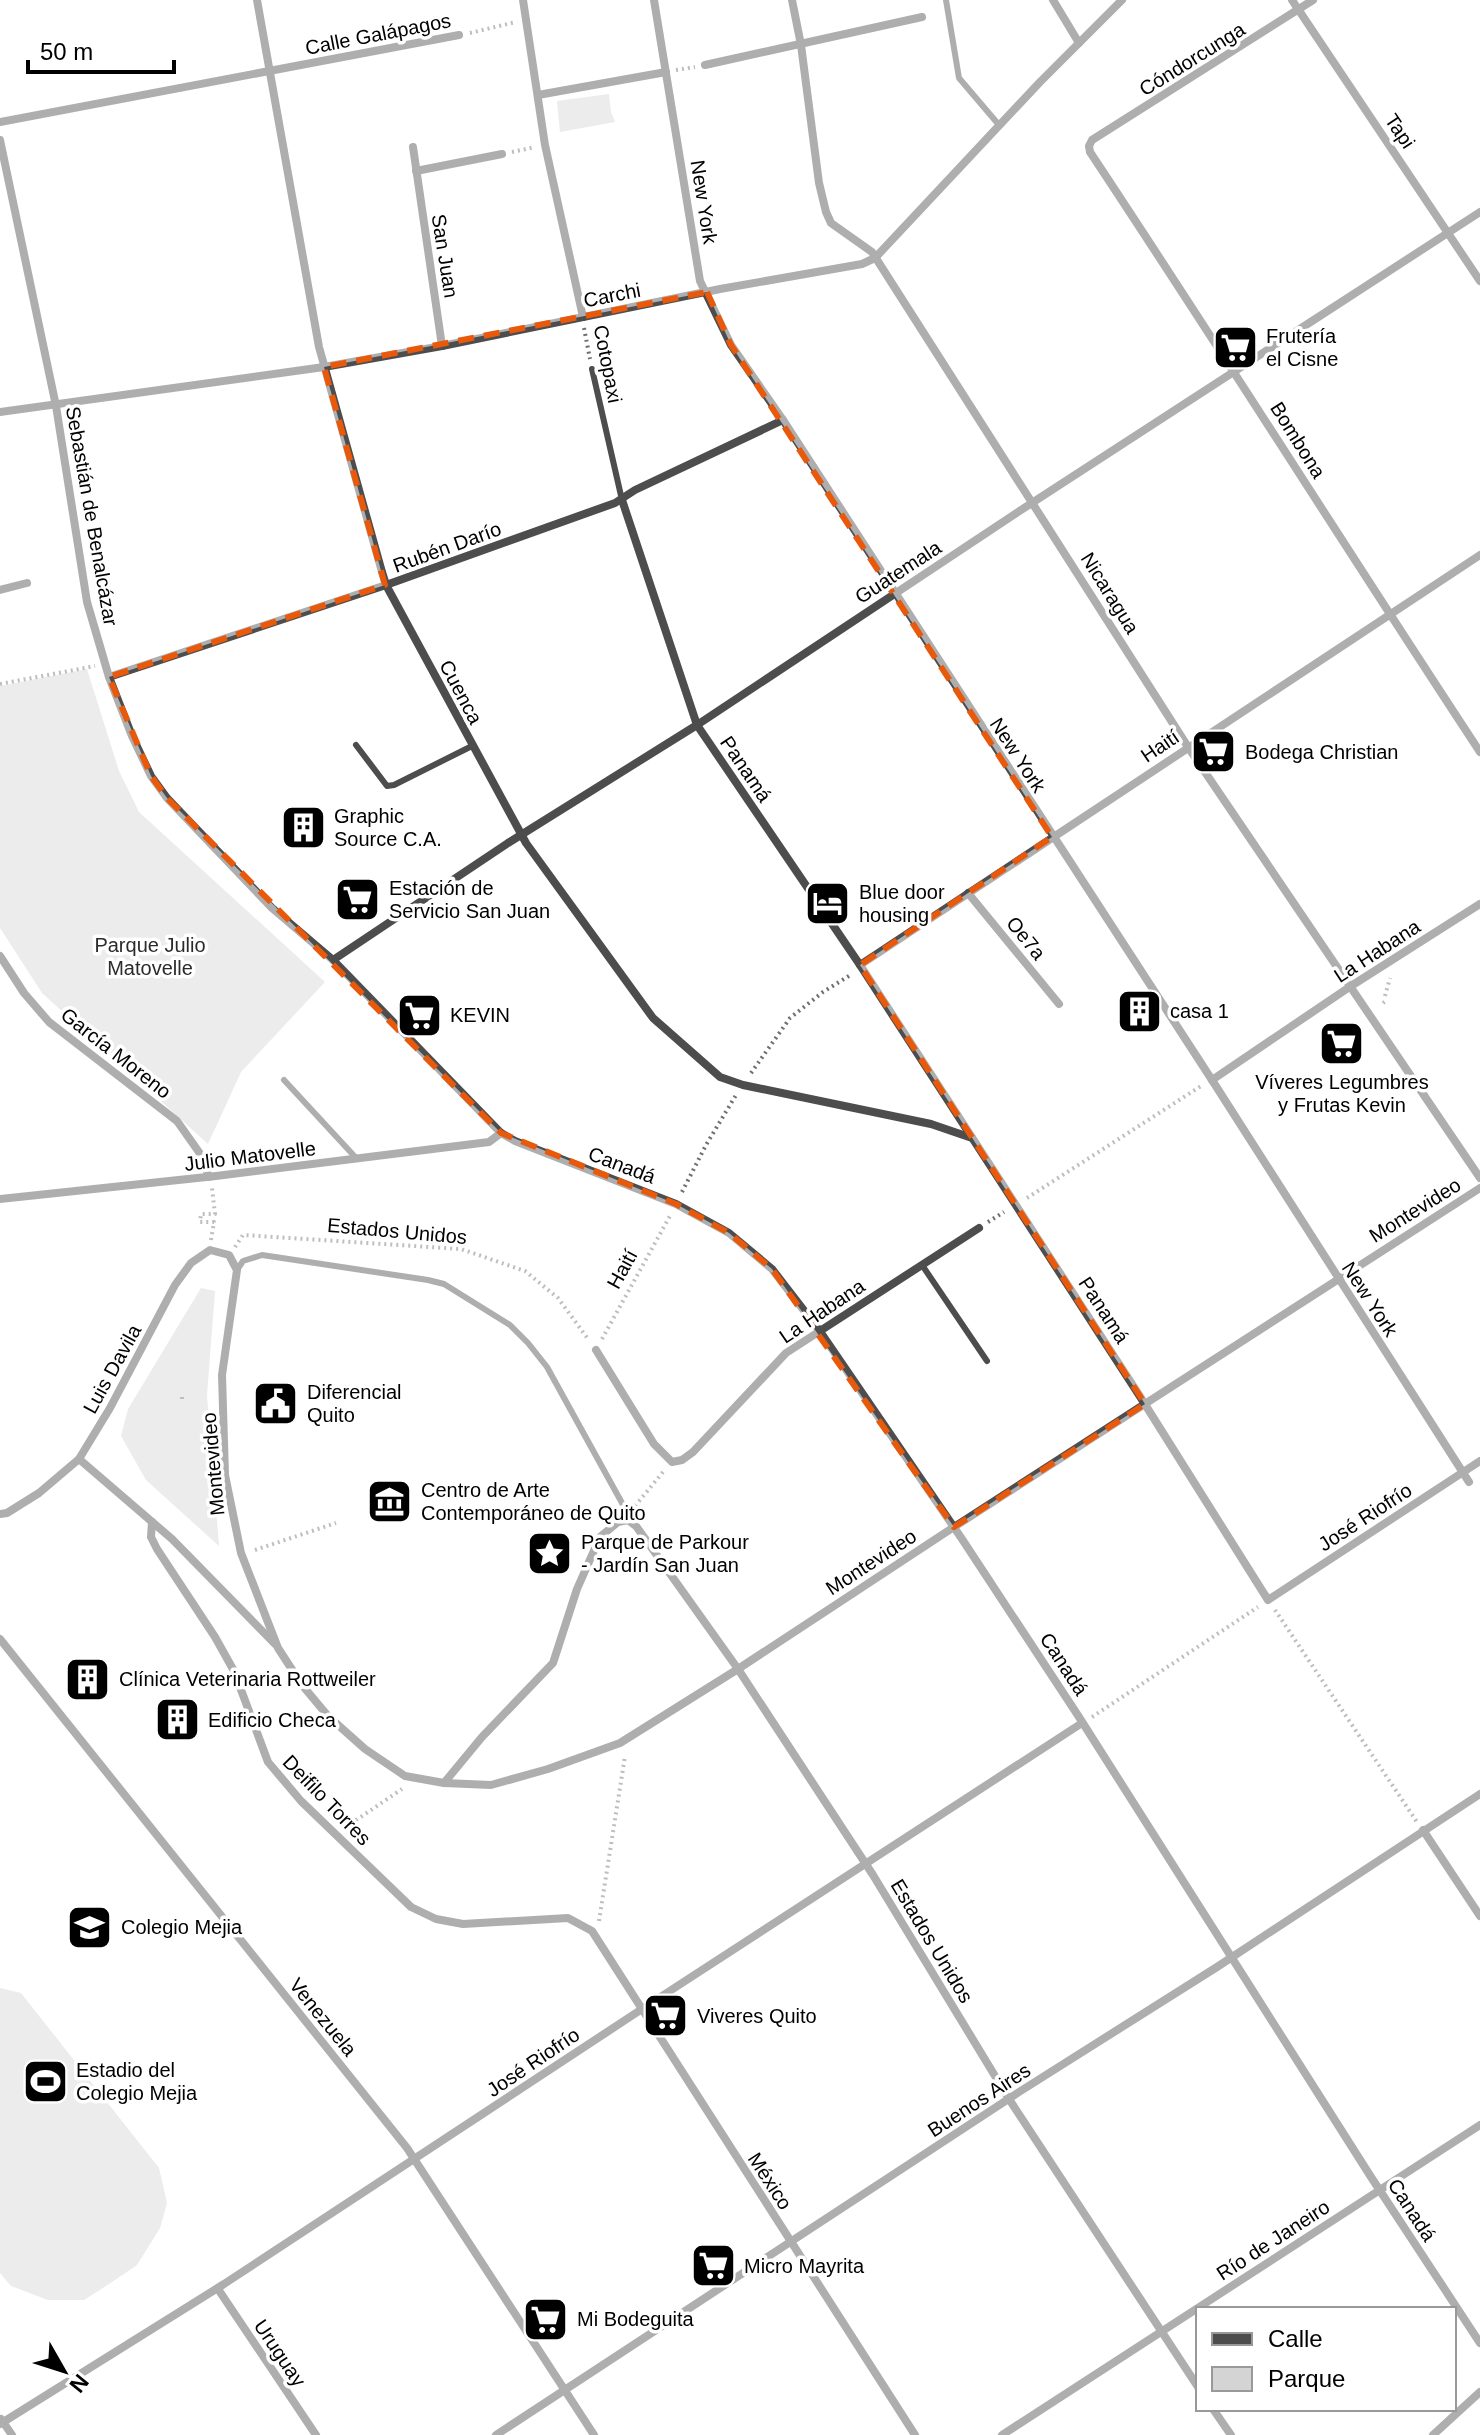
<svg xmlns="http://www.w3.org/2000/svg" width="1480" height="2435" font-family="Helvetica,sans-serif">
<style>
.green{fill:#d4d4d4}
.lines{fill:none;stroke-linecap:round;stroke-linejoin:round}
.path{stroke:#6f6f6f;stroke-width:4;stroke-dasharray:2 4;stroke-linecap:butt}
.service{stroke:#4d4d4d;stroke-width:6}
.minor{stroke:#4d4d4d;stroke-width:8}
.marked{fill:none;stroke:#e8590c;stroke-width:6;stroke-dasharray:16 10;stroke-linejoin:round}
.labels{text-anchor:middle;stroke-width:7;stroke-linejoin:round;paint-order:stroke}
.street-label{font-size:20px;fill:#000;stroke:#fff}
.poi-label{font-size:20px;fill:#000;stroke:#fff;text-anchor:start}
.park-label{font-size:20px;fill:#2b2b2b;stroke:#fff}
</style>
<rect width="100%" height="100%" fill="#fff"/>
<g class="green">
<path d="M609 94 611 112 615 122 560 132 557 101Z"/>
<path d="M87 669 119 771 139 812 325 982 241 1072 208 1144 42 993 0 928V686Z"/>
<path d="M201 1288 215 1291 207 1395 219 1546 146 1480 121 1436 128 1409Z"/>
<path d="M0 1988 21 1993 159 2168 167 2203 160 2228 137 2265 109 2284 84 2300H48L11 2286 0 2273Z"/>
</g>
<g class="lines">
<g class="path">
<path d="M470 33 516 22"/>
<path d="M676 70 695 67"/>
<path d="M512 152 535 147"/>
<path d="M584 328 590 359"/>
<path d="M0 684 95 666"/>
<path d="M1385 996 1390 978"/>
<path d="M1383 1003 1387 1000"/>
<path d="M751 1073 790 1018 823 992 852 974"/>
<path d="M682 1192 706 1145 736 1095"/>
<path d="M1027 1198 1201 1086"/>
<path d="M988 1222 1004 1212"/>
<path d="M211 1240 214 1222H200L201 1214H215L212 1188"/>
<path d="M235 1247 243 1235 461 1249 525 1271 558 1298 588 1339"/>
<path d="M602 1339 671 1214"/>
<path d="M182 1399V1396"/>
<path d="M635 1506 663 1472"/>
<path d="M255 1550 336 1523"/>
<path d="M1275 1610 1417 1822"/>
<path d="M1092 1717 1258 1607"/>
<path d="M346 1827 402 1789"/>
<path d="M599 1921 625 1756"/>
</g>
<g class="service">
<path d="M946 0 959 78 999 125"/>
<path d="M592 369 622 500"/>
<path d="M356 745 387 786 394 785 472 746"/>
<path d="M284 1080 357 1159"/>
<path d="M922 1265 987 1361"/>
<path d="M237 1270 243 1261 262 1255 428 1280 444 1284 510 1325 528 1343 547 1367 622 1503 628 1520"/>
</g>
<g class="minor">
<path d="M257 0 319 347 382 572 386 585 526 843 653 1018 720 1077 743 1085 931 1124 972 1138"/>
<path d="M523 0 545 145 583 317"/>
<path d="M654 0 700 281 731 345 783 420 1212 1080 1469 1482"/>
<path d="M792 0 801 45 819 183 826 212 831 223 872 252 1188 747 1480 1178"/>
<path d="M1053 0 1079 43"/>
<path d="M1292 0 1480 281"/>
<path d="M1313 0 1092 140 1089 146 1090 152C1222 351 1349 553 1480 752"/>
<path d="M705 65 922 17"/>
<path d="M538 95 666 72"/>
<path d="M0 122 459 35"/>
<path d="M0 140 56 406 87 602 109 677 132 736 151 776 167 798 272 908 333 960 501 1133 515 1141 676 1204 729 1233 772 1269 819 1330 962 1539 1079 1717 1371 2177 1480 2343"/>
<path d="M413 147 442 346"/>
<path d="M416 171 502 154"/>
<path d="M0 412 324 367 442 346 720 289 862 264 875 258 1040 82 1122 0"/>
<path d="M622 500 697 725 860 965 1141 1398 1268 1600 1480 1461"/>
<path d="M0 590 27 583"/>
<path d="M109 677 386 585 615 503 635 490 783 420"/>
<path d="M968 893 1059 1004"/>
<path d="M0 956 24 993 49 1022 177 1121 201 1155 209 1177"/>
<path d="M333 960 508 843 697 725 1018 512 1480 212"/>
<path d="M860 965 1480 555"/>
<path d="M1212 1080 1351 986 1480 904"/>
<path d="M0 1199 216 1176 489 1142 501 1133"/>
<path d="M596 1350 654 1444 672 1462 682 1460 693 1452 786 1353 979 1228"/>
<path d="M79 1459 172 1539 275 1644"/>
<path d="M0 1514 7 1513 39 1493 79 1459 110 1408 175 1285 191 1263 210 1250 229 1255 237 1270 222 1375 225 1475 241 1553 278 1648 302 1685 328 1716 365 1749 405 1776 444 1783 491 1785 548 1769 620 1743 738 1669 954 1527 1480 1188"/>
<path d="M152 1522 151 1537 157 1549 215 1637 234 1671 268 1762 301 1801 411 1907 436 1919 463 1924 568 1918 592 1931 915 2435"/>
<path d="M0 1639 407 2148 594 2435"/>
<path d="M444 1783 482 1737 553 1663 577 1589 600 1537 618 1522 628 1520 636 1526 738 1669 873 1875 1009 2099 1198 2387"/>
<path d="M1423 1830 1480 1916"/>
<path d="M218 2289 316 2435"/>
<path d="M1213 2409 1231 2435"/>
<path d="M1 2419 12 2435"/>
<path d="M0 2424 224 2284 642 2009 1082 1723"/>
<path d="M496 2435 1019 2092 1217 1967 1480 1794"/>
<path d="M1002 2435 1480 2125"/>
<path d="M1433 2435 1480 2392"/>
</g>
</g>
<path d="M0 0H1480V2435H0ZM707 292 731 345 1052 837 860 965 1145 1404 954 1527 772 1269 729 1233 676 1204 501 1133 167 798 151 776 109 677 385 585 324 367Z" fill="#fff" fill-opacity=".55" fill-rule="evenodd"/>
<path class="marked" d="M707 292 731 345 1052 837 860 965 1145 1404 954 1527 772 1269 729 1233 676 1204 501 1133 167 798 151 776 109 677 385 585 324 367Z"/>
<defs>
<symbol id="supermarket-square" viewBox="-11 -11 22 22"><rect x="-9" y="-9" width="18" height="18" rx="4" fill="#000" stroke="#fff"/><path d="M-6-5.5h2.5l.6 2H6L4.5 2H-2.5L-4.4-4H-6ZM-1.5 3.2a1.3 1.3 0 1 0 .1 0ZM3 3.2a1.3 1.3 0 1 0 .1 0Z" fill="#fff"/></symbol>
<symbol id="building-square" viewBox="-11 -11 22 22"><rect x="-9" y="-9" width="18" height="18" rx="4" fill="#000" stroke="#fff"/><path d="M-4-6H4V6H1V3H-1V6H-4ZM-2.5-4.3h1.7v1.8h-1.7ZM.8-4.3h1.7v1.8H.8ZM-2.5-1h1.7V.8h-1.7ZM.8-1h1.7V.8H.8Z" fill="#fff"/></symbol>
<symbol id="hotel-square" viewBox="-11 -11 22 22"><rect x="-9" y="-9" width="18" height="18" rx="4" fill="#000" stroke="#fff"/><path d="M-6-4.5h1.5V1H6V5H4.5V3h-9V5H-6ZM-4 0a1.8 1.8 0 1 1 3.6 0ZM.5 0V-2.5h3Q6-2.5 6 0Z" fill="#fff"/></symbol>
<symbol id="civic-square" viewBox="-11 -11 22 22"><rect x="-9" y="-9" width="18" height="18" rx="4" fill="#000" stroke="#fff"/><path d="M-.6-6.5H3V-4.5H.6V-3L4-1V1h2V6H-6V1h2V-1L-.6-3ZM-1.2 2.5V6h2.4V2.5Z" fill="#fff"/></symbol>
<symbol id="museum-square" viewBox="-11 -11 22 22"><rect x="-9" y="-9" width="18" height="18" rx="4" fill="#000" stroke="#fff"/><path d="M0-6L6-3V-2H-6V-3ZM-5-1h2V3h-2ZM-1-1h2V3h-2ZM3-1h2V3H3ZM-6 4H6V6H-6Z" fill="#fff"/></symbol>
<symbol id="sight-square" viewBox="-11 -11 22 22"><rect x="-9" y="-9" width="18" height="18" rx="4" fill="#000" stroke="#fff"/><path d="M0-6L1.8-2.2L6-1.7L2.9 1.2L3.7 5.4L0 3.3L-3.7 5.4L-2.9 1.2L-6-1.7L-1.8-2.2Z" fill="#fff"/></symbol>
<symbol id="school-square" viewBox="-11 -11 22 22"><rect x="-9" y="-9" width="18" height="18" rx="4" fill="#000" stroke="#fff"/><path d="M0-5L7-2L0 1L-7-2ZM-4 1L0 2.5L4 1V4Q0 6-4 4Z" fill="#fff"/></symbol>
<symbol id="stadium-square" viewBox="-11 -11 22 22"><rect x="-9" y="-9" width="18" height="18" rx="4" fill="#000" stroke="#fff"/><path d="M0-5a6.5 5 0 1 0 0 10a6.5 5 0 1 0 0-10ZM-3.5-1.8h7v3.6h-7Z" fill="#fff"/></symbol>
</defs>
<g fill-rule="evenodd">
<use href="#supermarket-square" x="1210" y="322" width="51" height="51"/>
<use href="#supermarket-square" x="1188" y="726" width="51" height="51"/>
<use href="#building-square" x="278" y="802" width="51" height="51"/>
<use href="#supermarket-square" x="332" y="874" width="51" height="51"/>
<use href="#hotel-square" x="802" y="878" width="51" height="51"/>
<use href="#building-square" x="1114" y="986" width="51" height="51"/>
<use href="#supermarket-square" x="394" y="990" width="51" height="51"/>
<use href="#supermarket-square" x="1316" y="1018" width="51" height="51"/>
<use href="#civic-square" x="250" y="1378" width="51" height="51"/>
<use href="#museum-square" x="364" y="1476" width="51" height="51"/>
<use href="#sight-square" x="524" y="1528" width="51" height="51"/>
<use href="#building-square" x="62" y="1654" width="51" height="51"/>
<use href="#building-square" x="152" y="1694" width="51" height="51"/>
<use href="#school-square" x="64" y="1902" width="51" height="51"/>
<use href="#supermarket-square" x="640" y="1990" width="51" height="51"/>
<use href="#stadium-square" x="20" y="2056" width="51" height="51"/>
<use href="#supermarket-square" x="688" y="2240" width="51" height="51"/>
<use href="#supermarket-square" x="520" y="2294" width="51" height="51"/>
</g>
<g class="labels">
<g class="street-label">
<text transform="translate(378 34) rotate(-11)" y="7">Calle Galápagos</text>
<text transform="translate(1192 59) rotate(-32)" y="7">Cóndorcunga</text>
<text transform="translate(1400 131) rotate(56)" y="7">Tapi</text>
<text transform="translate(704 202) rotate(81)" y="7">New York</text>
<text transform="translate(445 256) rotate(81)" y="7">San Juan</text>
<text transform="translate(612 295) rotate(-11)" y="7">Carchi</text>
<text transform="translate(608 364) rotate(79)" y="7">Cotopaxi</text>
<text transform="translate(1298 440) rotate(58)" y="7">Bombona</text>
<text transform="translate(92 516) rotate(80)" y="7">Sebastián de Benalcázar</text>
<text transform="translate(447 547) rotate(-20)" y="7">Rubén Darío</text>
<text transform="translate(898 572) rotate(-33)" y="7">Guatemala</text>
<text transform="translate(1110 593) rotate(58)" y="7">Nicaragua</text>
<text transform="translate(461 692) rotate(62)" y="7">Cuenca</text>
<text transform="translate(1160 746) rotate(-34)" y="7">Haití</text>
<text transform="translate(1018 755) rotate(57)" y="7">New York</text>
<text transform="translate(746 769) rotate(56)" y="7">Panamá</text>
<text transform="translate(1026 938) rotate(51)" y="7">Oe7a</text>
<text transform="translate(1377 951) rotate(-33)" y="7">La Habana</text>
<text transform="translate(116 1053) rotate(38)" y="7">García Moreno</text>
<text transform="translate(250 1156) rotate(-7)" y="7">Julio Matovelle</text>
<text transform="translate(622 1165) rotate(21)" y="7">Canadá</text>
<text transform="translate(1415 1210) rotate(-32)" y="7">Montevideo</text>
<text transform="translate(397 1231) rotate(5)" y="7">Estados Unidos</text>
<text transform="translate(622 1269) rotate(-61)" y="7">Haití</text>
<text transform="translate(1370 1299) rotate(57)" y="7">New York</text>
<text transform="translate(1104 1310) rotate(57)" y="7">Panamá</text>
<text transform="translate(822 1311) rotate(-34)" y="7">La Habana</text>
<text transform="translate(112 1369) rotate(-61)" y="7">Luis Davila</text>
<text transform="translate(213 1464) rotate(-95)" y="7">Montevideo</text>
<text transform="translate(1365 1517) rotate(-33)" y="7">José Riofrío</text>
<text transform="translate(871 1562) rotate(-33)" y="7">Montevideo</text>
<text transform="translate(1064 1664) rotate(57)" y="7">Canadá</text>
<text transform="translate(327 1800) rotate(46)" y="7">Deifilo Torres</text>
<text transform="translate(932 1941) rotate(59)" y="7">Estados Unidos</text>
<text transform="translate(323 2017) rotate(51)" y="7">Venezuela</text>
<text transform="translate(533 2062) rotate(-34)" y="7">José Riofrío</text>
<text transform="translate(979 2100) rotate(-33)" y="7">Buenos Aires</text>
<text transform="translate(770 2181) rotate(57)" y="7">México</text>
<text transform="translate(1412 2210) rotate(57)" y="7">Canadá</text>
<text transform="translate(1273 2240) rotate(-33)" y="7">Río de Janeiro</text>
<text transform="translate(280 2353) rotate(56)" y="7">Uruguay</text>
</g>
<g class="poi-label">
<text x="1266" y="343">Frutería<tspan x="1266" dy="23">el Cisne</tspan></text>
<text x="1245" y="759">Bodega Christian</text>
<text x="334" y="823">Graphic<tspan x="334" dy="23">Source C.A.</tspan></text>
<text x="389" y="895">Estación de<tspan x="389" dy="23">Servicio San Juan</tspan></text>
<text x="859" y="899">Blue door<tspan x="859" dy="23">housing</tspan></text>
<text x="1170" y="1018">casa 1</text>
<text x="450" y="1022">KEVIN</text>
<text x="1342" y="1089" text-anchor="middle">Víveres Legumbres<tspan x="1342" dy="23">y Frutas Kevin</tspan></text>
<text x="307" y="1399">Diferencial<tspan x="307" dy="23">Quito</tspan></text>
<text x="421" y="1497">Centro de Arte<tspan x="421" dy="23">Contemporáneo de Quito</tspan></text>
<text x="581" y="1549">Parque de Parkour<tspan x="581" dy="23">- Jardín San Juan</tspan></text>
<text x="119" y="1686">Clínica Veterinaria Rottweiler</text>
<text x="208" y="1727">Edificio Checa</text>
<text x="121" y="1934">Colegio Mejia</text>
<text x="697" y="2023">Viveres Quito</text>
<text x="76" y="2077">Estadio del<tspan x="76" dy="23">Colegio Mejia</tspan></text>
<text x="744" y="2273">Micro Mayrita</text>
<text x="577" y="2326">Mi Bodeguita</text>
</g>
<g class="park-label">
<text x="150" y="952">Parque Julio<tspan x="150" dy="23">Matovelle</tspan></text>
</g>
</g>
<rect x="1196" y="2307" width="260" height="104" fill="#ffffff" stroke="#999999" stroke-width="2"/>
<rect x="1212" y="2333" width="40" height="12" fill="#4d4d4d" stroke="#999999" stroke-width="2"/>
<text x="1268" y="2347" font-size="24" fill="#000000">Calle</text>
<rect x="1212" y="2367" width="40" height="24" fill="#d4d4d4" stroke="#999999" stroke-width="2"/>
<text x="1268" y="2387" font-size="24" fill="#000000">Parque</text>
<g transform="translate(64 2371) rotate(129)" stroke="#ffffff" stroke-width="6" paint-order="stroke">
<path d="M0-6L14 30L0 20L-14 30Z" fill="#000000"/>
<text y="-12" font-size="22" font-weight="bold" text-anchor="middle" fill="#000000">N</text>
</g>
<path d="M28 60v12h146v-12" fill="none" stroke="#000000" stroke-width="4"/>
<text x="40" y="60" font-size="24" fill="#000000" stroke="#ffffff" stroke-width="6" paint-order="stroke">50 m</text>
</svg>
